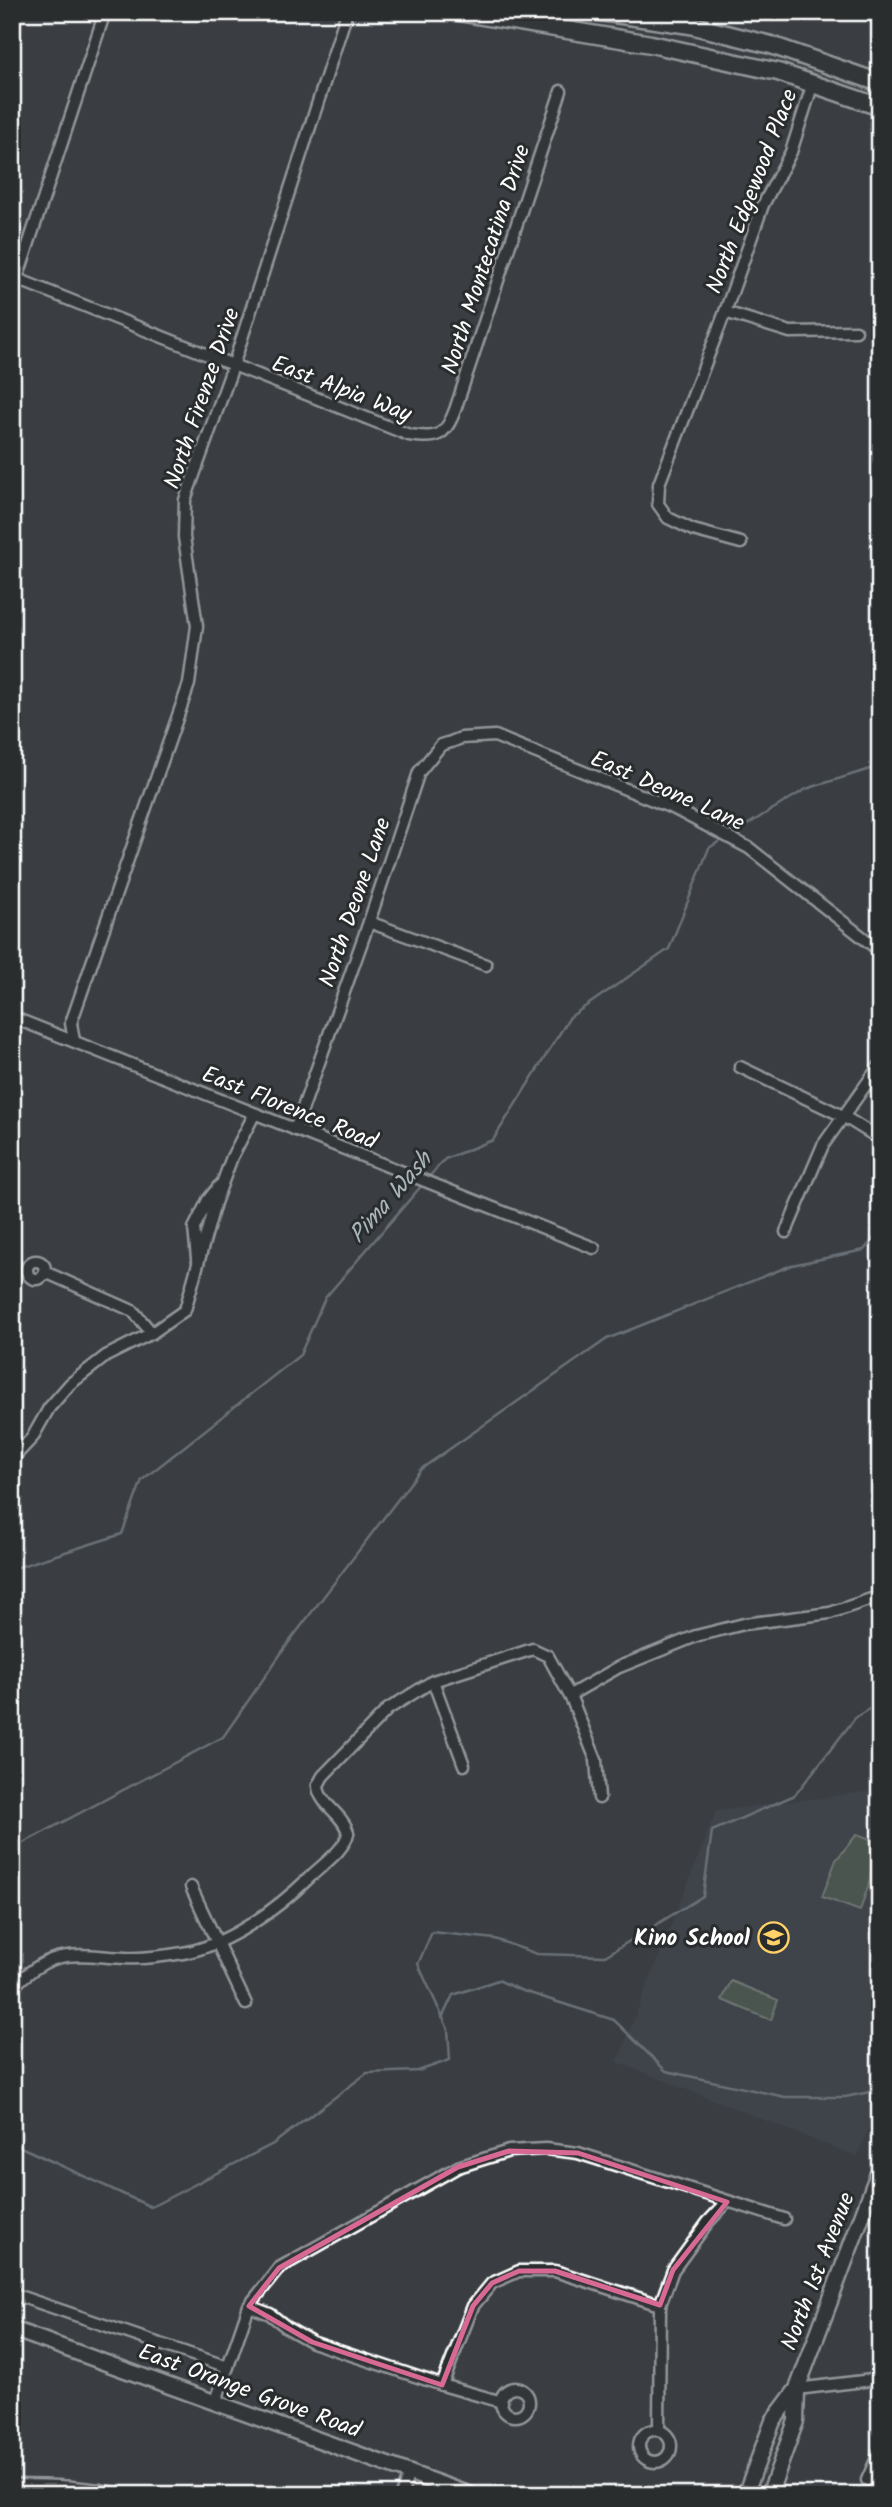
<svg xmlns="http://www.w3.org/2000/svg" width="892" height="2507" font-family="Kalam,sans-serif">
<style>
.built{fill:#454a52}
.green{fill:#5c715b;stroke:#aeb8ad;stroke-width:2}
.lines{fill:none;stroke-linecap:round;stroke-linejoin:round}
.stream{stroke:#a1adb5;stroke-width:2.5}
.minor-casing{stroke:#fff;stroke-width:15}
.secondary-casing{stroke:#fff;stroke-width:19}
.primary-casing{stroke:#fff;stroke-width:21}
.minor{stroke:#2a2d2e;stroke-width:10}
.secondary{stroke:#2a2d2e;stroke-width:14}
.primary{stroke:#2a2d2e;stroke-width:16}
.marked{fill:none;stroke:#d76994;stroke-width:5;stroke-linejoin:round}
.labels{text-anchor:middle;stroke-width:6;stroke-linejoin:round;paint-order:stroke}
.street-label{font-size:23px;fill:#fff;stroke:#2a2d2e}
.poi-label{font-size:23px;font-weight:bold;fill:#fff;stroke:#2a2d2e;text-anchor:end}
.water-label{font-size:24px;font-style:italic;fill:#a9b4bb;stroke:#2a2d2e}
</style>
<rect width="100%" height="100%" fill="#3a3e43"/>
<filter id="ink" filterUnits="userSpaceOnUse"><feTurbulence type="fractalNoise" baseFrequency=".0143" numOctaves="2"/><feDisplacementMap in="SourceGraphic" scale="14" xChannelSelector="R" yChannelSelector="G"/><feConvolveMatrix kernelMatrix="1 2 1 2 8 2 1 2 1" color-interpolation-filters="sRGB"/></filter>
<g filter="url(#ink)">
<path class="built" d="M880 1790V2101L857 2157 617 2062 716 1811Z"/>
<g class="green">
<path d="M857 1834 873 1840 870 1880 860 1911 822 1897 836 1860Z"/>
<path d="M731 1981 778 2000 771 2020 722 2000Z"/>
</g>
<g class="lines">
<g class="stream">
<path d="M732 834 806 789 870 769 880 764"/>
<path d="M427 1179 445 1159 493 1140 570 1017 669 949 709 848 723 839"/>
<path d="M12 1569 122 1534 142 1480 300 1355 325 1298 423 1184"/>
<path d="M12 1849 223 1737 289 1642 421 1469 607 1339 792 1265 864 1250 880 1231"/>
<path d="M442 2018 453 1995 498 1980 520 1990 614 2020 666 2071 785 2097H845L880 2090"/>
<path d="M12 2143 151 2207 273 2144 367 2073 418 2071 450 2060 448 2029 418 1964 432 1932 495 1939 537 1954 605 1956 703 1896 712 1831 795 1795 856 1717 880 1702"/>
</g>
<defs>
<g id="minor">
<path d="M12 277 409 435C437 439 445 437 455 410L561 91"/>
<path d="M17 279 105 12"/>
<path d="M725 312 790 332 856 331"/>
<path d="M741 543 693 530 668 518 658 504 659 484 725 312 763 205 791 152 813 83"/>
<path d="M369 922 486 965"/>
<path d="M12 1017 594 1248"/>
<path d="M74 1041 71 1023 189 684 197 626 184 537 185 500 233 366 347 12"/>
<path d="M740 1067 843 1116 880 1139"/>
<path d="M295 1130 369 922 419 772 441 745 451 742 461 738 495 736 675 809 749 848 880 951"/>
<path d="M786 1232 823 1145 880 1065"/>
<path d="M197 1258 194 1228 208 1200 219 1186"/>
<circle cx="36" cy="1270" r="9"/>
<path d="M45 1272 133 1311 152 1333"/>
<path d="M12 1459 32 1438 49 1408 70 1384 106 1356 152 1333 185 1310 215 1203 232 1157 254 1115"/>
<path d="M433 1681 464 1765"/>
<path d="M570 1695 619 1667 696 1636 744 1624 830 1613 880 1596"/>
<path d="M318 1785 323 1776 388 1709 433 1681 533 1649 548 1656 572 1700 596 1760 599 1798"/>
<path d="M318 1785C318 1804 344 1814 348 1833"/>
<path d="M191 1887 246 2004"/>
<path d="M12 1988C52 1947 73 1955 125 1958 143 1959 165 1956 183 1953 229 1945 278 1908 310 1877 322 1865 345 1850 348 1833"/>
<path d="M12 2290 16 2295 228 2367"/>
<path d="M249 2306 270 2314 289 2329 312 2342 442 2385 502 2402"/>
<path d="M442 2385 473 2306 492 2283 519 2271H555L660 2305"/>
<circle cx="515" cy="2402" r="14"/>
<path d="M797 2389 880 2379"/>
<path d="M216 2401 249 2306 279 2268 458 2167 509 2151 546 2149 578 2153 784 2219"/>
<circle cx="655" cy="2446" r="16"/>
<path d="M659 2430 660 2305 673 2270 708 2222 727 2202"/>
<path d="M867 2480 880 2451"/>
<path d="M12 2485C50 2485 89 2486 126 2495"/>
<path d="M401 2495 410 2471"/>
</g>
<g id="secondary">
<path d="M12 2329 471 2495"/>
<path d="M745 2495 773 2421 797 2389"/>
<path d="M769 2495 796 2421 797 2389 880 2168"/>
</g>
<g id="primary">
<path d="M458 12 651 44 778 72 880 107"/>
<path d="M601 12 690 25 771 45 880 83"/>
</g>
</defs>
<use href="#minor" class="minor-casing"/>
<use href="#secondary" class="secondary-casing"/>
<use href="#primary" class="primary-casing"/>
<use href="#minor" class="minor"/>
<use href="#secondary" class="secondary"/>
<use href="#primary" class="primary"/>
</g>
</g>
<path d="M0 0H892V2507H0ZM509 2151 578 2153 727 2202 673 2270 660 2305 555 2271H519L492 2283 473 2306 442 2385 312 2342 249 2306 279 2268 458 2167Z" fill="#3a3e43" fill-opacity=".55" fill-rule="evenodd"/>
<path class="marked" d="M509 2151 578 2153 727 2202 673 2270 660 2305 555 2271H519L492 2283 473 2306 442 2385 312 2342 249 2306 279 2268 458 2167Z"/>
<defs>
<symbol id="school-ring" viewBox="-11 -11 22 22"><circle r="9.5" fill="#2a2d2e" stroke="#ffd166" stroke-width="1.5"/><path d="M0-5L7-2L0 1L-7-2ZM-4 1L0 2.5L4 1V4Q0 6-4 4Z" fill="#ffd166"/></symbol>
</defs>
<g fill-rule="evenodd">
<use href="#school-ring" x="756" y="1920" width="35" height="35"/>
</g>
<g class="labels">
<g class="street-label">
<text transform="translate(751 191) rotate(-69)" y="8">North Edgewood Place</text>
<text transform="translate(485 259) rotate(-72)" y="8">North Montecatina Drive</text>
<text transform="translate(342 388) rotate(21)" y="8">East Alpia Way</text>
<text transform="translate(201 398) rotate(-71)" y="8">North Firenze Drive</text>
<text transform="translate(668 790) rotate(24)" y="8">East Deone Lane</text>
<text transform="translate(354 902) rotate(-71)" y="8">North Deone Lane</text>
<text transform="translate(290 1107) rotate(22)" y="8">East Florence Road</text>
<text transform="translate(817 2271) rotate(-69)" y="8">North 1st Avenue</text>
<text transform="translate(250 2390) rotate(20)" y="8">East Orange Grove Road</text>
</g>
<g class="poi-label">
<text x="750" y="1945">Kino School</text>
</g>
<g class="water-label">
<text transform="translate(390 1197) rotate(-49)" y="8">Pima Wash</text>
</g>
</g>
<rect width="892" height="2507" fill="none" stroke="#2a2d2e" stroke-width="42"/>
<rect x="21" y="21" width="850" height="2465" fill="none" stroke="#fff" stroke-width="2.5" filter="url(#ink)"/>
</svg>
